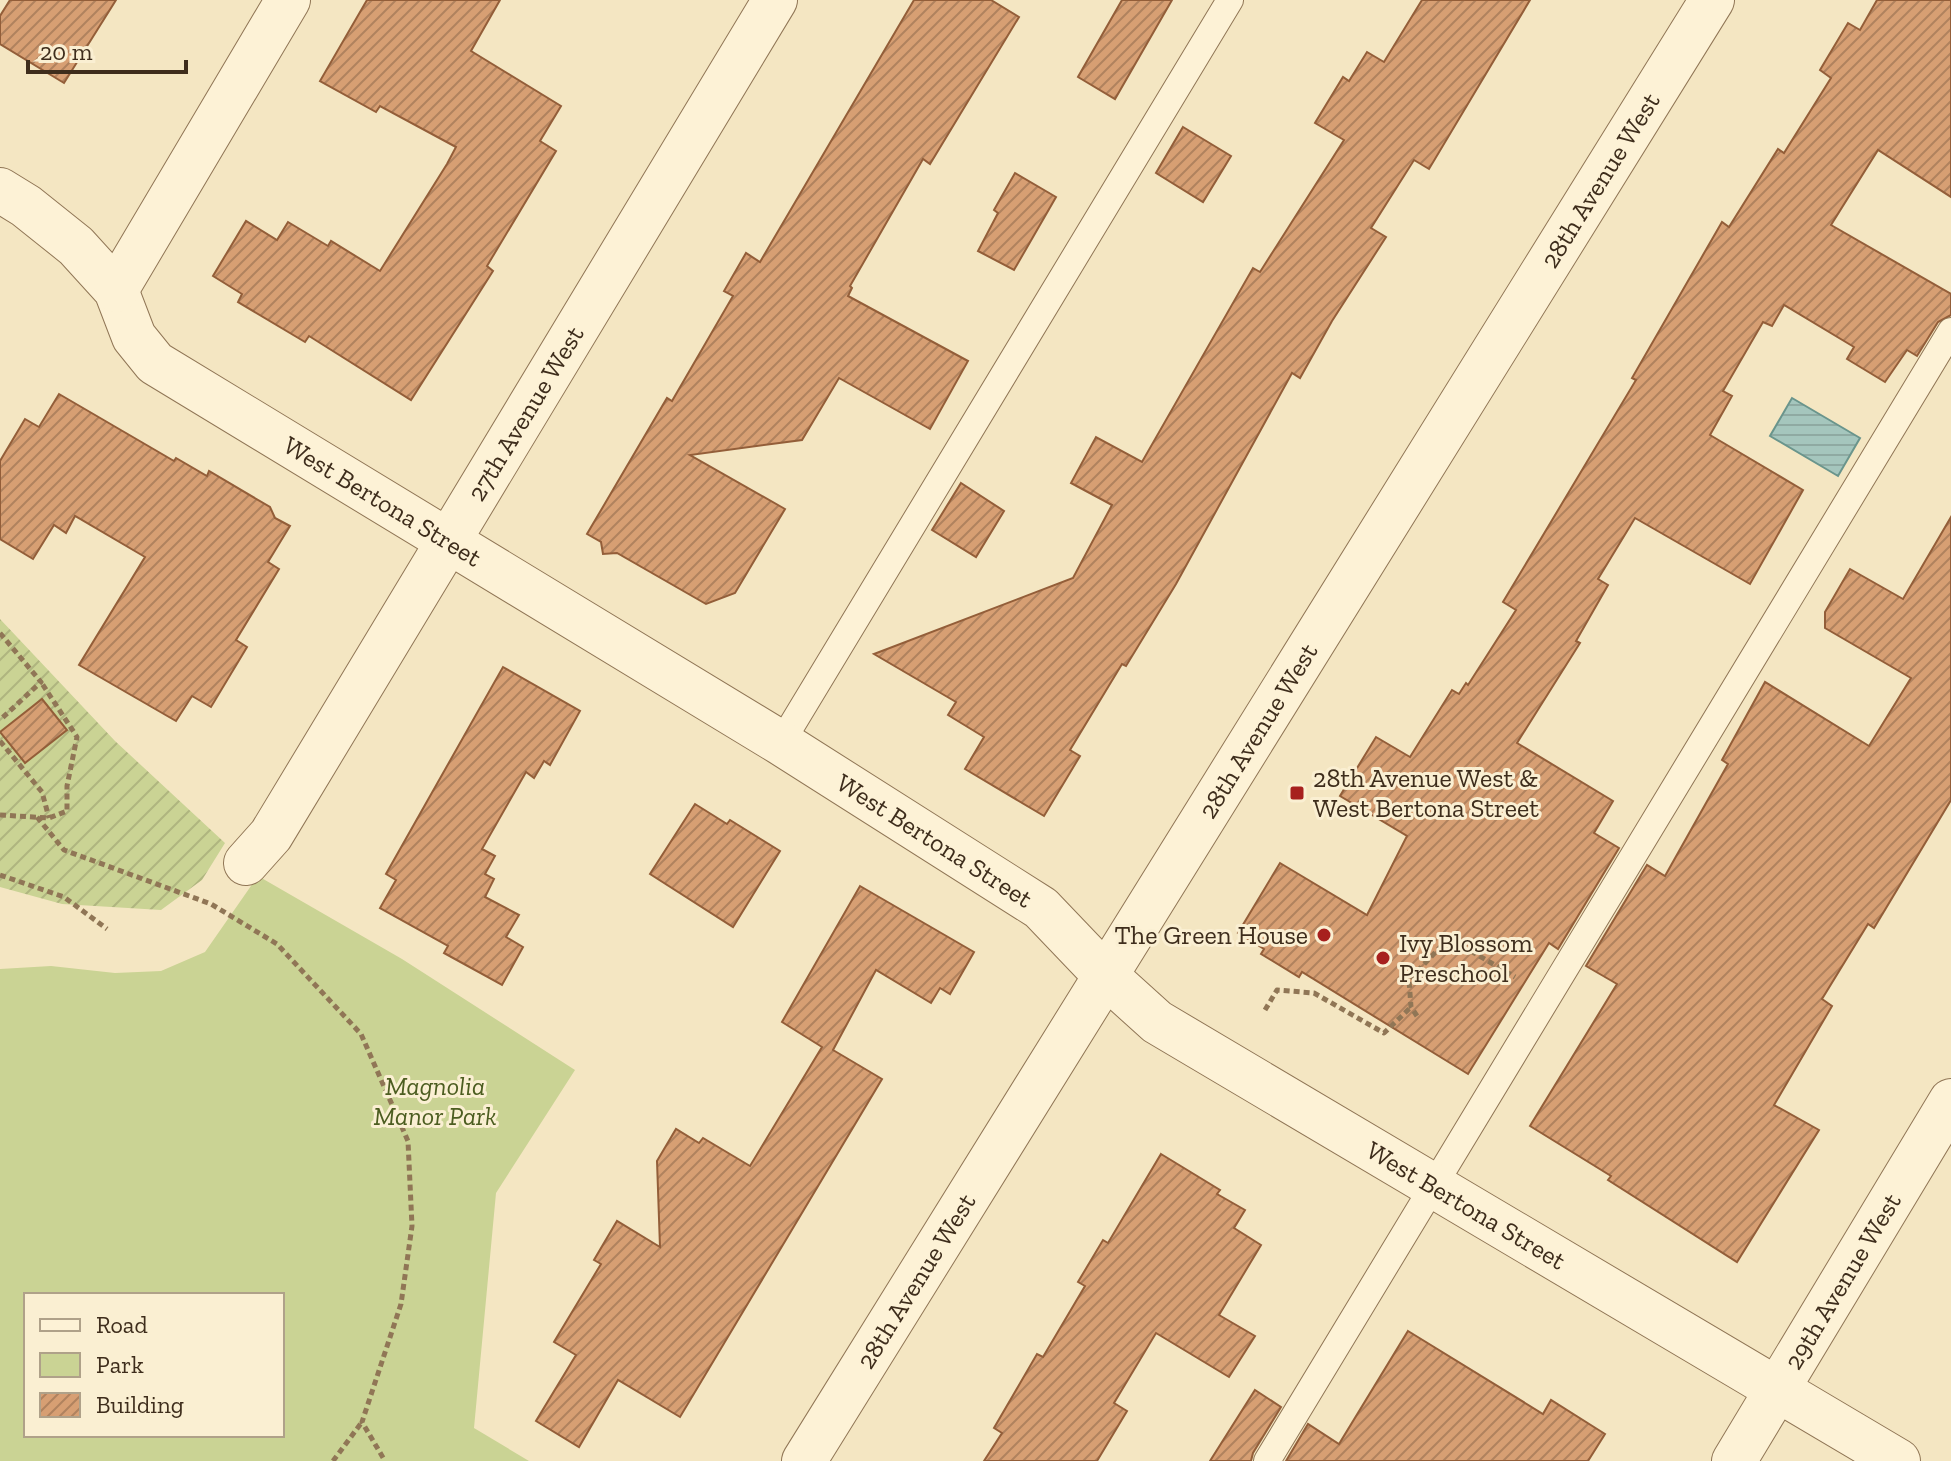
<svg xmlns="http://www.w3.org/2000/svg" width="1951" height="1461" font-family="'Zilla Slab',serif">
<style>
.green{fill:#cad394;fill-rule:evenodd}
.garden{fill:url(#garden-furrows)}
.water{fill:url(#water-rules);stroke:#6a958c;stroke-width:2}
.building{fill:url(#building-hatch);stroke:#935e39;stroke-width:2}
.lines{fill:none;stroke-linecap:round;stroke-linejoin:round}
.service-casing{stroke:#907656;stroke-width:28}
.minor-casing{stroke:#907656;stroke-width:46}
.tertiary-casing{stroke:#907656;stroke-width:46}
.path{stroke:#907656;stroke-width:5;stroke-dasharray:6 4;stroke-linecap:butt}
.service{stroke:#fdf2d6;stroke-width:26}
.minor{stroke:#fdf2d6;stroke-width:44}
.tertiary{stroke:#fdf2d6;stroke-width:44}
.poi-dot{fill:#a7201e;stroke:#faefd2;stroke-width:3}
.labels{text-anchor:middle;stroke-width:6;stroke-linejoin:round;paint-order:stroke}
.street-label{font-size:26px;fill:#3e2d1c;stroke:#faefd2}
.poi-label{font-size:26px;fill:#3e2d1c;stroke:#faefd2;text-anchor:start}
.park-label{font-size:26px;font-style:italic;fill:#4c5d20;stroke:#faefd2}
</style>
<defs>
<pattern id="garden-furrows" width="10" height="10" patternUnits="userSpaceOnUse" patternTransform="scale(2)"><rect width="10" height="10" fill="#cad394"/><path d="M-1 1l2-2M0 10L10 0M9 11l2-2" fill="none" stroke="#afb57f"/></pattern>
<pattern id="water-rules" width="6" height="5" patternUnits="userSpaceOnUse" patternTransform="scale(2)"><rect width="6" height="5" fill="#a5c6bd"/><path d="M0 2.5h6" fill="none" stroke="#8faaa2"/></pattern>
<pattern id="building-hatch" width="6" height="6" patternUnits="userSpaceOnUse" patternTransform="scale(2)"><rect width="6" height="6" fill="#d79f73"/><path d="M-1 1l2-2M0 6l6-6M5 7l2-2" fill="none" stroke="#b0825e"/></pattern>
</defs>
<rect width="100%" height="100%" fill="#f4e6c2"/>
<path class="green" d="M258 876 402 959 575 1070 496 1193 474 1428 529 1461H0V969L51 966 115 973 161 971 205 952ZM26 1295H282V1435H26Z"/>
<path class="garden" d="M0 619 115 741 225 843 202 880 161 910 62 904 0 887Z"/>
<path class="water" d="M1792 398 1860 438 1838 476 1770 436Z"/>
<g class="building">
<path d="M10 0H116L64 83 0 44V16Z"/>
<path d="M367 0H500L471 51 561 106 540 141 556 151 487 266 493 271 411 400 309 336 305 342 238 302 242 294 213 276 246 221 277 240 288 222 328 246 331 241 380 271 447 164 456 147 380 106 376 112 320 81Z"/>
<path d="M914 0H991L1019 17 930 164 923 159 850 286 852 288 848 296 968 361 930 429 839 378 802 440 690 455 785 509 735 593 706 604 617 553 603 554 601 542 587 534 667 398 672 401 733 296 724 291 746 253 760 262Z"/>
<path d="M1122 0H1172L1115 99 1078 77Z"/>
<path d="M1422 0H1530L1429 169 1414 160 1371 228 1386 237 1332 321 1300 378 1292 373 1176 584 1126 666 1122 664 1070 750 1080 756 1044 816 965 769 984 737 948 715 956 702 874 654 1073 578 1112 505 1071 483 1096 437 1142 462 1253 268 1260 272 1344 140 1315 123 1343 77 1349 81 1367 52 1384 62Z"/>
<path d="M1877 0H1951V197L1878 150 1831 225 1951 294V315L1938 322 1917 356 1907 350 1885 382 1847 359 1854 347 1784 305 1772 326 1763 322 1723 391 1732 396 1710 435 1803 490 1750 584 1635 518 1598 579 1608 585 1576 641 1580 643 1517 743 1613 801 1594 833 1619 848 1558 949 1549 943 1468 1074 1302 972 1299 977 1261 954 1264 949 1238 933 1280 863 1367 915 1407 836 1340 796 1376 737 1410 757 1452 690 1459 694 1466 683 1468 685 1516 610 1503 602 1636 380 1632 378 1722 222 1729 227 1778 149 1784 153 1831 78 1820 70 1848 23 1860 30Z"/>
<path d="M1183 127 1231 156 1203 202 1156 173Z"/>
<path d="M1015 173 1056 197 1014 270 978 251 998 213 994 210Z"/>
<path d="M59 394 174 461 176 458 207 476 209 471 270 507 275 518 290 526 268 562 279 569 236 640 247 647 211 707 192 696 176 721 79 665 145 557 75 516 66 533 54 525 33 559 0 539V461L25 419 39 427Z"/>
<path d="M961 483 1004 511 976 557 932 530Z"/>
<path d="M1951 517V800L1874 928 1868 924 1822 999 1832 1006 1774 1105 1819 1130 1737 1262 1608 1180 1611 1176 1530 1126 1617 984 1586 966 1647 865 1665 876 1728 764 1722 760 1765 682 1869 746 1911 678 1825 628V612L1850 569 1903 599Z"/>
<path d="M503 667 580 711 550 765 544 761 534 778 526 772 482 849 495 856 485 874 494 879 485 897 519 915 506 937 523 947 502 985 444 953 448 946 380 908 396 880 386 874Z"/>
<path d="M42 699 67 730 25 763 0 732Z"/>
<path d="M695 804 727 824 730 820 780 851 733 927 650 874Z"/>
<path d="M860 886 974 952 950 994 940 988 931 1003 876 970 833 1050 882 1079 680 1417 618 1380 579 1447 536 1421 576 1355 554 1342 601 1264 594 1260 617 1221 660 1247 657 1161 676 1129 699 1143 703 1138 750 1166 822 1047 782 1022Z"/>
<path d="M1161 1154 1220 1190 1217 1194 1245 1210 1234 1228 1261 1245 1219 1315 1255 1336 1229 1377 1156 1333 1114 1403 1127 1411 1097 1461H984L1002 1433 994 1428 1037 1354 1043 1357 1085 1286 1078 1282 1103 1240 1108 1243Z"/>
<path d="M1408 1331 1543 1414 1551 1400 1605 1434 1588 1461H1286L1308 1424 1339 1444Z"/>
<path d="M1255 1390 1281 1407 1253 1453 1251 1461H1210Z"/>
</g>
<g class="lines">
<defs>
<g id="service">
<path d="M781 743 1230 0"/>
<path d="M1267 1461 1951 331"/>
</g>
<g id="minor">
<path id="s1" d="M0 190 26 206 76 246 116 290 134 337 155 363 781 743 1041 908 1105 975 1157 1022 1898 1461"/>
<path d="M116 290 288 0"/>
<path id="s2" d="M246 863 271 835 775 0"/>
<path id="s3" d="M1734 1461 1951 1101"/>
</g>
<g id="tertiary">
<path id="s4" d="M804 1461 1712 0"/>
</g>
</defs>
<use href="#service" class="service-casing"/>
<use href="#minor" class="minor-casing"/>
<use href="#tertiary" class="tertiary-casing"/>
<g class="path">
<path d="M0 633 41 682 0 720"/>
<path d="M0 741 42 792 49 818"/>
<path d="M0 815 49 818 67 811V786L77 737 41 682"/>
<path d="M37 817 64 850 211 904 277 944 361 1034 408 1141 412 1226 401 1304 362 1422 385 1461"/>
<path d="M0 875 64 897 107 929"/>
<path d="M1471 951 1515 977"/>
<path d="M1265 1010 1277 990 1314 993 1384 1033 1411 1007"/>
<path d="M1417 1016 1411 1007 1409 980 1447 940"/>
<path d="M333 1461 362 1422"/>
</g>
<use href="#service" class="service"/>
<use href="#minor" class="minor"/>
<use href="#tertiary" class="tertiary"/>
</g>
<g class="poi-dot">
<rect x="1289" y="785" width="16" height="16" rx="4"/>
<circle cx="1324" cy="935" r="8"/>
<circle cx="1383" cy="958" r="8"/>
</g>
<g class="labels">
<g class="street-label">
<text dy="9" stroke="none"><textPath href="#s4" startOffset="1508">28th Avenue West</textPath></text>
<text dy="9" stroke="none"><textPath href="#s2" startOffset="530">27th Avenue West</textPath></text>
<text dy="9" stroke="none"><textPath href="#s1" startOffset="504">West Bertona Street</textPath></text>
<text dy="9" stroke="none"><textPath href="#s4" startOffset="860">28th Avenue West</textPath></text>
<text dy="9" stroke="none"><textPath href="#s1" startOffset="1152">West Bertona Street</textPath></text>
<text dy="9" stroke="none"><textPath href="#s1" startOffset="1800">West Bertona Street</textPath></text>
<text dy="9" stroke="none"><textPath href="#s4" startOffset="212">28th Avenue West</textPath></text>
<text dy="9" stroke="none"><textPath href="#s3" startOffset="210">29th Avenue West</textPath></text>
</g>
<g class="poi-label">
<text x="1313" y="787">28th Avenue West &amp;<tspan x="1313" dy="30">West Bertona Street</tspan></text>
<text x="1308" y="944" text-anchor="end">The Green House</text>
<text x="1399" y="952">Ivy Blossom<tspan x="1399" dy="30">Preschool</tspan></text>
</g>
<g class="park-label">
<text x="435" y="1095">Magnolia<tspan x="435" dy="30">Manor Park</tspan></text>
</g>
</g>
<rect x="24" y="1293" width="260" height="144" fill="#faefd2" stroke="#afa189" stroke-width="2"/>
<rect x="40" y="1319" width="40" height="12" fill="#fdf2d6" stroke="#afa189" stroke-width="2"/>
<text x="96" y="1333" font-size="24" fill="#3e2d1c">Road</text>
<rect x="40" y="1353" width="40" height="24" fill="#cad394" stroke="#afa189" stroke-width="2"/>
<text x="96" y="1373" font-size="24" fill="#3e2d1c">Park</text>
<rect x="40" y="1393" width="40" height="24" fill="url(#building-hatch)" stroke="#afa189" stroke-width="2"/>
<text x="96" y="1413" font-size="24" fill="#3e2d1c">Building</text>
<path d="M28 60v12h158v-12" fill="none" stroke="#3e2d1c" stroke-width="4"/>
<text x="40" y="60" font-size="24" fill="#3e2d1c" stroke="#faefd2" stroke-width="6" paint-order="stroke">20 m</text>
</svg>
